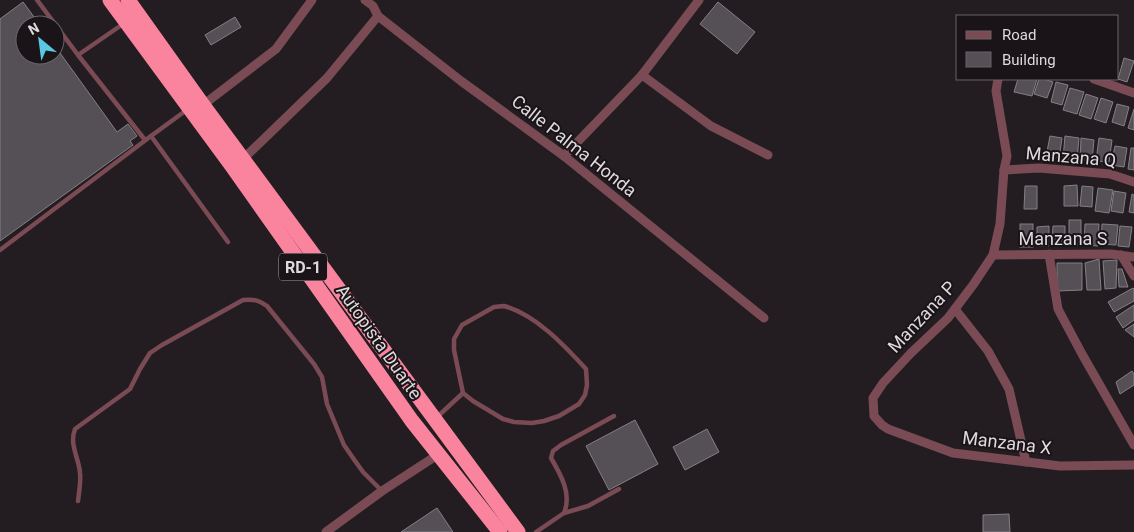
<svg xmlns="http://www.w3.org/2000/svg" width="1134" height="532" font-family="Roboto,sans-serif">
<style>
.building{fill:#545056;stroke:#847f86}
.lines{fill:none;stroke-linecap:round;stroke-linejoin:round}
.service{stroke:#7a4b54;stroke-width:4.5}
.minor{stroke:#7a4b54;stroke-width:9}
.motorway{stroke:#fa839e;stroke-width:15}
.labels{text-anchor:middle;stroke-width:4;stroke-linejoin:round;paint-order:stroke}
.shield{fill:#1a1418;stroke:#a39fa1;stroke-width:1}
.shield-label{font-size:16px;font-weight:bold;fill:#dedadc}
.street-label{font-size:18px;fill:#dedadc;stroke:#1a1418}
</style>
<rect width="100%" height="100%" fill="#231d21"/>
<g class="building">
<path d="M23 2 40 25H25V55H55V46L117 132 128 124 137 136 130 141 133 145 0 241V19Z"/>
<path d="M718 2 755 32 737 54 700 24Z"/>
<path d="M235 17 241 27 211 45 205 35Z"/>
<path d="M1124 58 1134 61 1127 82 1118 79Z"/>
<path d="M1018 79H1037L1032 96 1014 92Z"/>
<path d="M1039 79H1044L1053 82 1047 98 1034 94Z"/>
<path d="M1056 82 1068 85 1062 105 1051 102Z"/>
<path d="M1070 88 1084 92 1077 114 1063 110Z"/>
<path d="M1086 94 1098 98 1091 119 1079 115Z"/>
<path d="M1101 98 1113 102 1106 123 1094 119Z"/>
<path d="M1117 104 1129 107 1124 126 1112 122Z"/>
<path d="M1134 109V130L1128 128Z"/>
<path d="M1050 136 1062 138 1059 159 1046 157Z"/>
<path d="M1065 136 1079 138 1077 160 1063 159Z"/>
<path d="M1081 138 1094 140 1092 161 1080 160Z"/>
<path d="M1099 138 1112 140 1109 162 1096 161Z"/>
<path d="M1115 146 1127 148 1124 167 1111 165Z"/>
<path d="M1131 148H1134V170L1128 169Z"/>
<path d="M1077 185 1078 206H1064V186Z"/>
<path d="M1025 186H1037V209H1024Z"/>
<path d="M1082 186 1093 187 1092 207 1080 206Z"/>
<path d="M1098 188 1113 190 1109 213 1095 211Z"/>
<path d="M1114 191 1126 193 1123 213 1111 211Z"/>
<path d="M1132 194 1134 195V213L1129 212Z"/>
<rect x="1069" y="220" width="12" height="25"/>
<rect x="1020" y="224" width="13" height="23"/>
<path d="M1085 224H1099L1098 246 1084 245Z"/>
<path d="M1102 224 1118 225 1116 245 1101 244Z"/>
<path d="M1049 226V246H1037V227Z"/>
<path d="M1053 226H1065V245L1052 244Z"/>
<path d="M1120 226 1132 227 1129 247 1118 246Z"/>
<path d="M1099 259 1101 290H1087L1085 263Z"/>
<path d="M1117 260 1116 288 1105 289 1103 261Z"/>
<path d="M1057 263H1082V290L1057 291Z"/>
<path d="M1118 269H1122L1128 287H1119Z"/>
<path d="M1133 288 1134 289V301L1114 312 1108 302Z"/>
<path d="M1134 305V320L1123 328 1116 317Z"/>
<path d="M1134 324V337L1125 330Z"/>
<path d="M1132 371 1134 374V385L1120 394 1116 382Z"/>
<path d="M635 420 658 464 609 490 586 446Z"/>
<path d="M707 429 719 452 685 470 673 447Z"/>
<path d="M437 508 453 532H401Z"/>
<path d="M1009 514 1010 532H983V515Z"/>
</g>
<g class="lines">
<g class="service">
<path d="M37 0 78 55 123 24"/>
<path d="M78 55 145 140"/>
<path d="M151 136 228 242"/>
<path d="M0 250 151 136 188 109"/>
<path d="M504 306C536 315 564 345 586 369L587 385 585 395 579 404 559 416 544 421 532 423 514 422 503 419 473 401 463 393 454 350V339L462 325 494 307Z"/>
<path d="M436 418 463 393"/>
<path d="M78 501C79 492 81 482 80 473 79 458 69 445 75 429L130 389 140 369 150 353 162 345 243 300C254 299 258 300 267 306L314 364 322 377 327 404 344 445 353 458 363 472 382 491"/>
<path d="M564 513C572 494 561 475 551 458L553 451 561 445 614 416"/>
<path d="M536 532 564 513 588 506 619 489"/>
</g>
<g class="minor">
<path d="M365 0 373 6 378 16 461 81 564 156 764 318"/>
<path d="M642 75 711 126 768 155"/>
<path d="M998 79 996 91 1007 156 1004 170 1000 224 993 255 973 285 948 318 911 353 883 383 873 398 874 416 882 425 888 429 953 453 1060 466 1134 465"/>
<path d="M1094 79 1134 93"/>
<path d="M203 105 276 49 312 0"/>
<path d="M564 156 642 75 699 0"/>
<path d="M243 159 327 78 378 16"/>
<path d="M1004 170 1039 168 1110 174 1134 182"/>
<path d="M1049 254 1058 309 1082 354 1134 445"/>
<path d="M993 255 1111 254 1134 257"/>
<path d="M1121 255 1134 276"/>
<path d="M955 309 988 351 1009 389 1026 462"/>
<path d="M326 532 382 491 439 454"/>
</g>
<g class="motorway">
<path d="M110 0 232 166 412 421 500 532"/>
<path d="M128 0 203 105 518 532"/>
</g>
</g>
<g class="labels">
<rect class="shield" x="279" y="253.5" width="48" height="27" rx="4"/>
<g class="shield-label">
<text x="303" y="273">RD-1</text>
</g>
<g class="street-label">
<text transform="translate(574 146) rotate(38)" y="6">Calle Palma Honda</text>
<text transform="translate(1071 157) rotate(5)" y="6">Manzana Q</text>
<text x="1063" y="245">Manzana S</text>
<text transform="translate(922 317) rotate(-47)" y="6">Manzana P</text>
<text transform="translate(379 342) rotate(55)" y="6">Autopista Duarte</text>
<text transform="translate(1007 443) rotate(7)" y="6">Manzana X</text>
</g>
</g>
<rect x="956" y="15" width="162" height="65" fill="#1a1418" stroke="#686366"/>
<rect x="966" y="31" width="25" height="8" fill="#7a4b54" stroke="#686366"/>
<text x="1002" y="40" font-size="15" fill="#dedadc">Road</text>
<rect x="966" y="52" width="25" height="15" fill="#545056" stroke="#686366"/>
<text x="1002" y="65" font-size="15" fill="#dedadc">Building</text>
<g transform="translate(40 40) rotate(331)"><circle r="24" fill="#1a1418" stroke="#686366"/>
<path d="M0-4L9 19L0 12L-9 19Z" fill="#57c9e1"/>
<text y="-8" font-size="14" font-weight="bold" text-anchor="middle" fill="#dedadc">N</text>
</g>
</svg>
